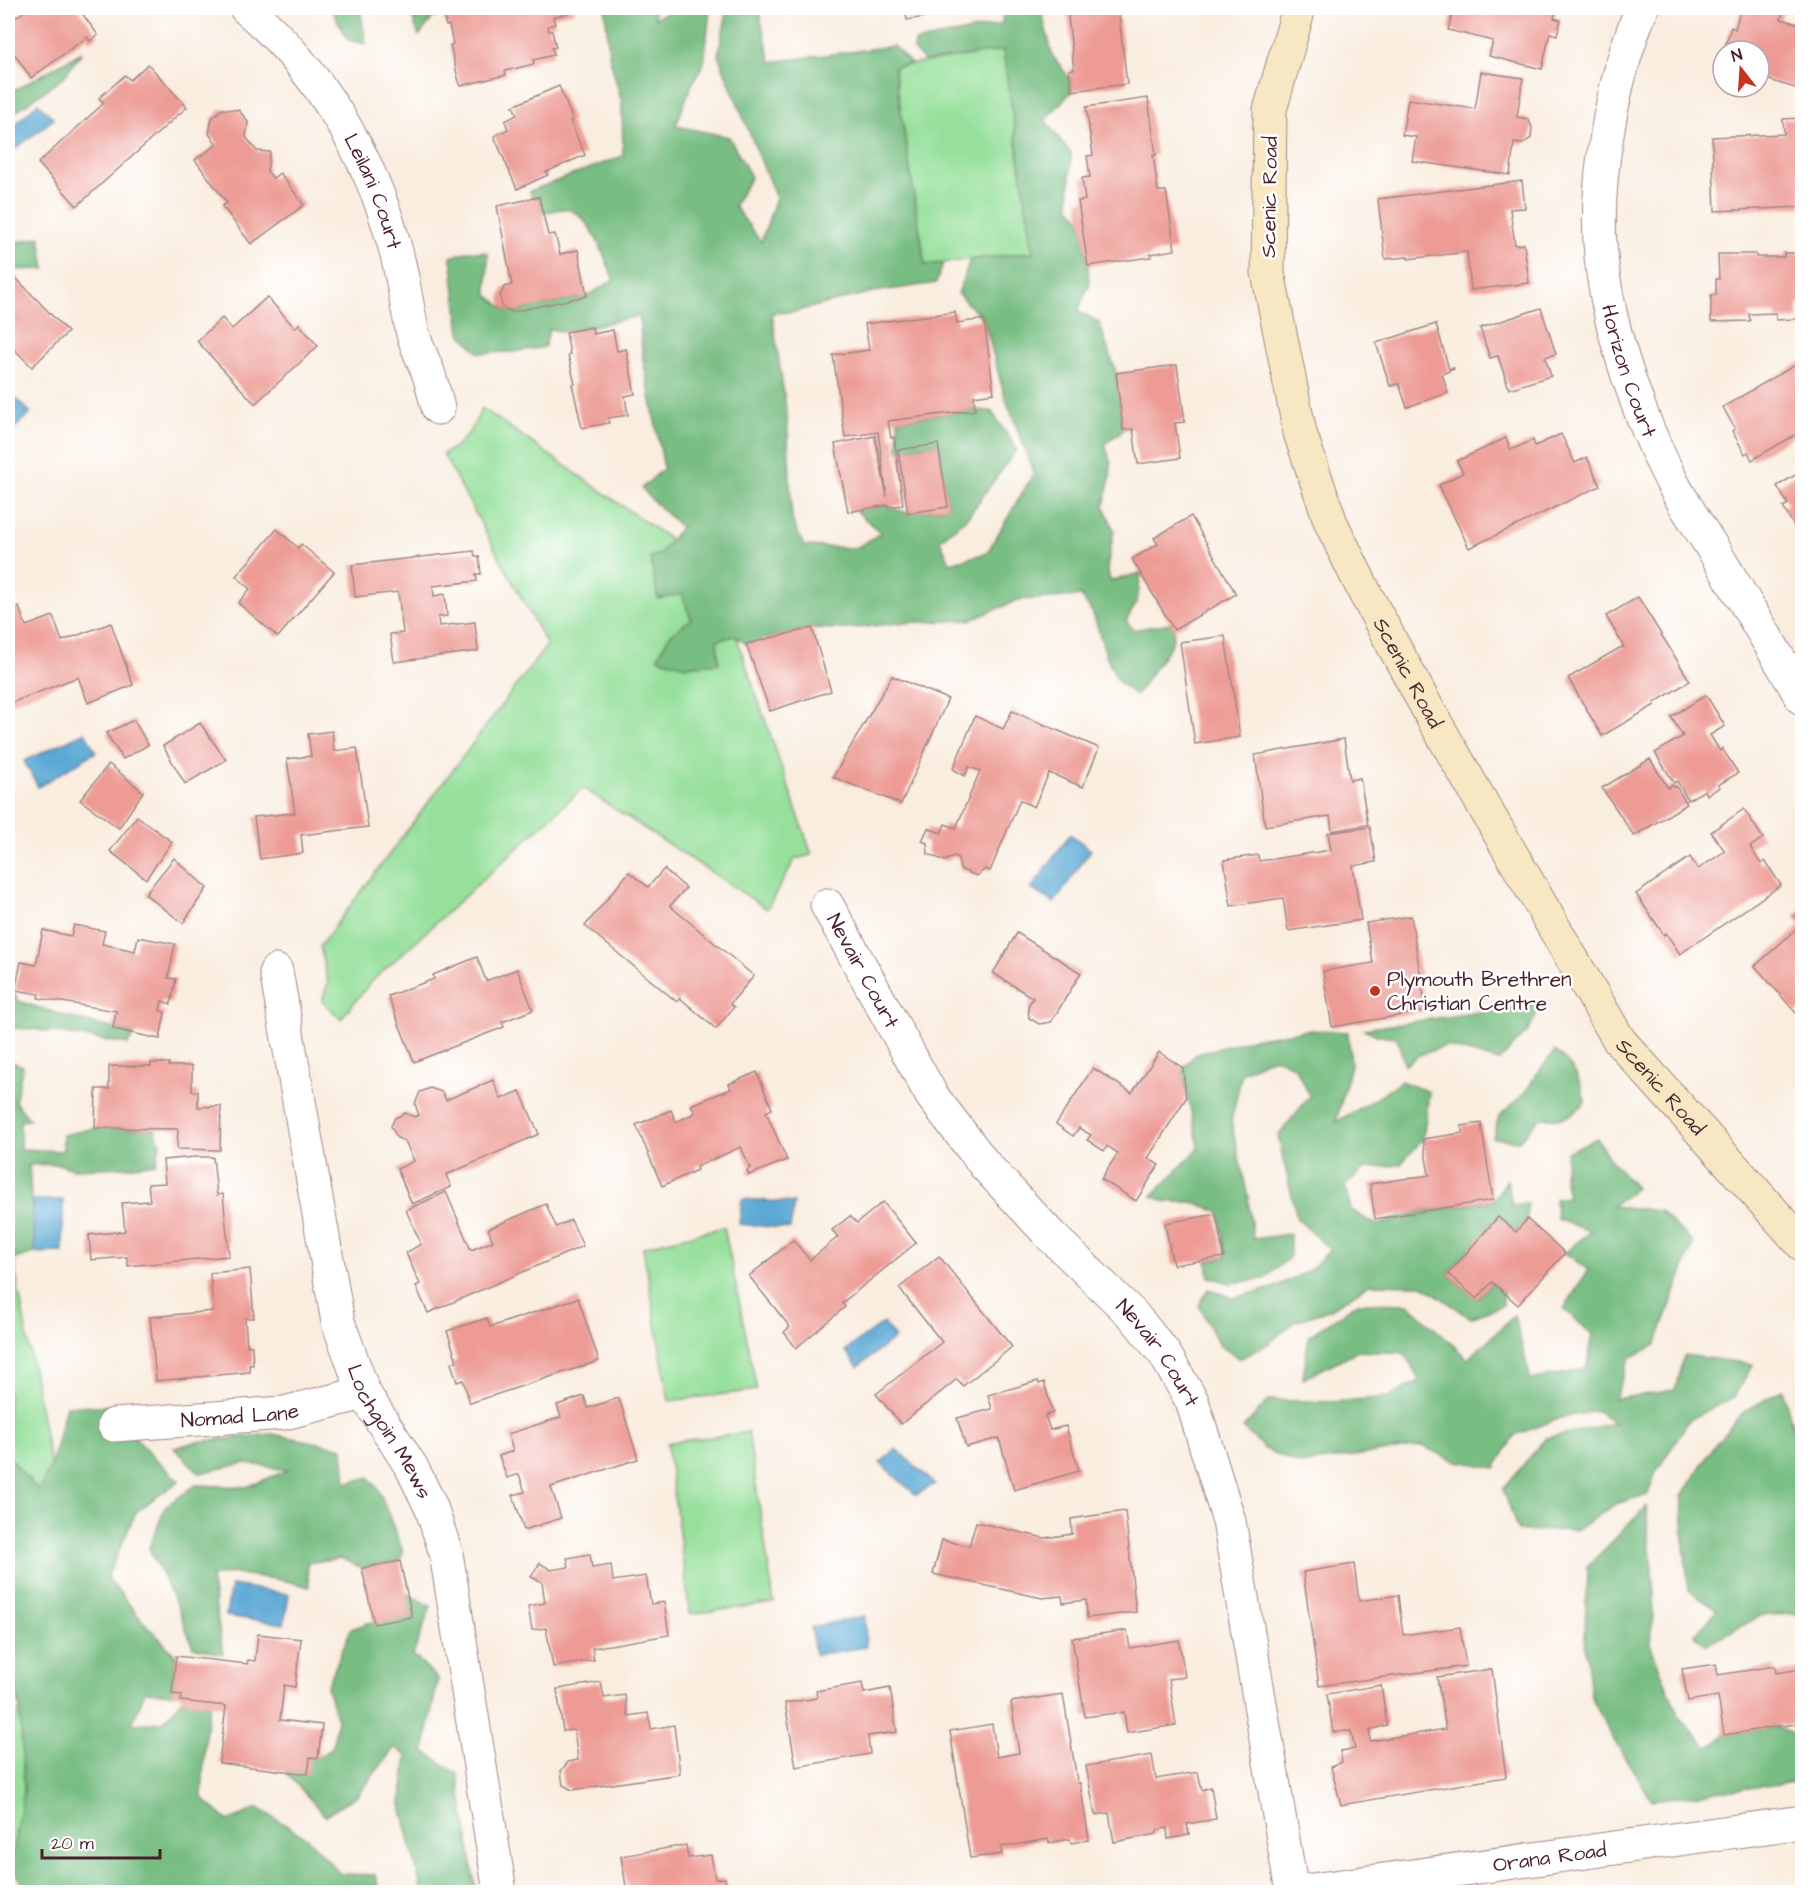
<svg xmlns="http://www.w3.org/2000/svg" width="1810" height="1900" font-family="'Architects Daughter',sans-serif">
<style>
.green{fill:#96e09b;stroke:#708063;stroke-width:1.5}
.forest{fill:#78be83;stroke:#616e57;stroke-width:1.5}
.water{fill:#5ca9d5;stroke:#536480;stroke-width:1.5}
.building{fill:#ed9b94}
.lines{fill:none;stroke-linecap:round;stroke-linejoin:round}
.minor-casing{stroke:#a28685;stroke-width:35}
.tertiary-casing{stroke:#a28685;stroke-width:35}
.secondary-casing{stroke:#a28685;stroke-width:35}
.minor{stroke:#fff;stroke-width:33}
.tertiary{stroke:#fff;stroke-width:33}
.secondary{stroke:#f7e8c3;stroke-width:33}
.poi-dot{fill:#c8321e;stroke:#fff;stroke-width:2}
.labels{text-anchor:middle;stroke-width:5;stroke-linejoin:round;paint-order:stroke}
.street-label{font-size:21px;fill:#4a1f2b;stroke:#fff}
.poi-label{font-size:21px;fill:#4a1f2b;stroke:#fff;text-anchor:start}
</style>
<rect width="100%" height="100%" fill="#fff"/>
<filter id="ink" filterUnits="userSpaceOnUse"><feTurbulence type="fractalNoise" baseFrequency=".0167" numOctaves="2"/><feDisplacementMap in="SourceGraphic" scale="12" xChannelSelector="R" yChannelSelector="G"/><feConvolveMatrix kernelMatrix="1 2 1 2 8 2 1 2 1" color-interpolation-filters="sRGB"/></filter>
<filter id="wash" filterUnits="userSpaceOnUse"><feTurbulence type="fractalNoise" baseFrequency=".008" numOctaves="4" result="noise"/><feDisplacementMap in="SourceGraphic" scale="24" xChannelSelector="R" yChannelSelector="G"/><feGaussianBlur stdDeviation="1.35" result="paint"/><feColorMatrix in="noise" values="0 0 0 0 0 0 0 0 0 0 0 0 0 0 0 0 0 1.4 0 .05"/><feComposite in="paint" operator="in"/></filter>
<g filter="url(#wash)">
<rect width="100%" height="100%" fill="#f9eddf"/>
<g class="green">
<path d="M1003 50 1033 252 925 265 894 67Z"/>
<path d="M482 408 697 558 717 639 736 636 812 855 795 859 767 909 583 788 369 984 341 1019 322 1001 328 983 320 946 547 645 443 454C466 441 472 431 482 408Z"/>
<path d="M8 1212 17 1281 128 1892H28L8 1862V1736L20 1708 8 1655Z"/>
<path d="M724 1227 757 1390 669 1401 643 1247Z"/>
<path d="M748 1432 774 1603 690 1614 667 1443Z"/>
</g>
<g class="forest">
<path d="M331 8H360L366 44 348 40Z"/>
<path d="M400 8H432L434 16 419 36 411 14Z"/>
<path d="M605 8H654L655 18C671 10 691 2 710 10L704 63 690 88 676 126 729 137 751 177 734 206 761 242 776 198 718 55 728 8H758L771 62 894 46 911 64 894 67 925 265 943 263 936 283 873 292 793 312 772 313 787 416 792 520 804 546 856 548 881 533 856 511 888 505V507L908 513 948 507 938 444 898 450V420L975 410 991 411 1017 449 967 518 940 540 950 563 987 553 1034 473 1004 394 984 320 958 294 970 260 1033 252 1003 50 925 62 914 50 915 42 1002 24 1003 8H1041L1052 55 1070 79 1072 91 1045 120 1071 154 1069 205 1081 220 1088 266 1089 285 1078 311 1099 322 1116 373 1123 430 1105 444 1111 463 1110 478 1104 506 1114 530 1107 567 1110 581 1141 573 1137 602 1126 621 1133 630 1170 623 1174 630 1172 643 1136 696 1118 681 1107 658 1093 613 1081 596 1018 600 971 620 898 623 847 629 812 628 746 644 735 636 717 640 719 663 686 666 657 658 669 636 691 619 682 594 658 599 650 557 660 554 681 527 653 501 642 488 664 468 643 359 639 316 566 332 549 329 545 347 513 352 479 353 460 333 451 257 469 251 488 253 487 294 502 307 512 312 587 296 614 280C605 259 591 213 566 209 559 208 550 212 543 213L539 197 532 198 530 191 623 156 622 103 609 55Z"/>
<path d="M82 52 63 78 8 117V94Z"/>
<path d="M40 237 45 269 8 270V244Z"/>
<path d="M8 981 18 1001 68 1017 134 1034 128 1044 32 1029 8 1028Z"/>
<path d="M1542 1003 1528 1031 1499 1061 1446 1046 1419 1055 1405 1065 1397 1038 1379 1036 1364 1029Z"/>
<path d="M1308 1030 1348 1032 1351 1065 1336 1122 1379 1097 1401 1081 1429 1092 1423 1139 1400 1165 1365 1168 1345 1186 1351 1210 1376 1225 1420 1212 1493 1201 1507 1180 1512 1205 1527 1203V1219L1516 1232 1498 1217 1448 1274 1477 1299 1492 1282 1503 1291V1305L1471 1318 1422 1285 1369 1284 1331 1309 1294 1322 1268 1344 1240 1359 1219 1345 1199 1305 1209 1289 1233 1298 1273 1288 1310 1270 1330 1250 1297 1218 1278 1136 1310 1096 1295 1067 1274 1057 1242 1072 1231 1122 1248 1197 1253 1239 1290 1234V1257L1264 1279 1230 1283 1209 1277 1207 1261 1226 1257 1219 1211 1192 1202H1167L1152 1196 1199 1148C1194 1121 1186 1095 1183 1068L1195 1055 1251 1039Z"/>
<path d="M1555 1051C1574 1067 1580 1077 1585 1102 1568 1120 1565 1119 1540 1118L1519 1141 1493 1138 1499 1116 1525 1093 1536 1075Z"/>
<path d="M8 1061 23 1066 15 1102 30 1120 20 1121V1149L63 1151V1135L95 1128 155 1129 160 1144 156 1163 126 1167 74 1169 58 1164 29 1165 35 1253 14 1259 8 1240Z"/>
<path d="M1597 1138 1608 1157 1636 1188 1612 1206 1660 1211 1693 1243 1656 1345 1630 1358 1615 1399 1675 1390 1684 1355 1753 1364 1734 1397 1689 1420 1656 1472 1648 1494 1616 1504 1576 1530 1518 1531 1503 1489 1546 1438 1615 1423 1597 1411 1563 1417 1515 1435 1495 1468 1453 1460 1422 1446 1299 1464 1265 1449 1243 1428 1269 1400 1334 1402 1388 1397 1420 1381 1404 1353 1357 1351 1303 1379 1309 1336 1358 1303 1408 1304 1468 1359 1514 1316 1531 1380 1586 1369 1593 1335 1564 1309 1588 1270 1565 1253 1590 1231 1557 1219 1555 1199 1568 1197 1564 1177 1567 1152Z"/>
<path d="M1783 1389 1799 1453 1802 1456V1614L1762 1615 1706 1645 1695 1635 1718 1610 1689 1590 1684 1547 1682 1496 1711 1450 1741 1414Z"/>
<path d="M66 1406H109L146 1450 179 1481 136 1512 107 1577 140 1618 176 1656 172 1694 145 1692 132 1724 163 1722 181 1701 210 1704 205 1734 202 1798 228 1821 258 1808 307 1838 340 1874 375 1875 380 1892H28L11 1867 24 1791 20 1708 8 1655V1456L38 1490 51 1466Z"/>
<path d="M272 1434 343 1448 346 1483 369 1477 379 1490 403 1552 400 1561 362 1568 340 1558 307 1563 309 1587 287 1581 233 1573 211 1577 223 1654 193 1647 179 1610 149 1548 166 1506 196 1485 247 1487 288 1470 245 1463 200 1473 174 1448 195 1442Z"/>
<path d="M1646 1507 1654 1592 1651 1647 1679 1716 1707 1748 1724 1735 1775 1727 1802 1738V1781L1652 1800 1614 1740 1591 1697 1585 1638 1587 1567Z"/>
<path d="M407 1594 431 1606 413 1655 438 1679 424 1751 458 1774 476 1892H422L401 1805 407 1756 395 1747 358 1795 325 1816 285 1771 310 1757 318 1758 333 1746 337 1720 327 1687 351 1629 368 1623 411 1617Z"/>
</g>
<g class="water">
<path d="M38 103 54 119 14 150 8 143V131Z"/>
<path d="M8 391 31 413 8 434Z"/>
<path d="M85 732 96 752 38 787 24 761Z"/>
<path d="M1070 834 1091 850 1054 903 1031 889Z"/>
<path d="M742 1199 794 1203 790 1229 739 1224Z"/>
<path d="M32 1200H63V1252L35 1253Z"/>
<path d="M883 1323 895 1338 858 1367 845 1351Z"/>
<path d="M896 1449 935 1484 916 1495 880 1463Z"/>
<path d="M231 1585 289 1594 284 1624 226 1616Z"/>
<path d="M865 1616 866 1647 815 1655 811 1627Z"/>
</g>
<g id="blocks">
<g class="building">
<path d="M29 8H78L98 35 90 41 87 37 31 78 8 45V23Z"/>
<path d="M432 8H574L575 12 553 17 555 24 548 26 549 31H552L556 47 552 48 554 55 533 60 534 64 505 71 506 75 460 86 450 45 453 44 449 25 446 26 443 14 434 16Z"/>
<path d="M905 8H967L968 10 907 20Z"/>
<path d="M1067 8H1118L1127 84 1072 91 1069 70 1074 69Z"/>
<path d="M1454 8H1557L1554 18 1561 20 1557 35 1550 33 1542 69 1489 56 1493 41 1448 30Z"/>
<path d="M1741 8H1784L1781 19 1802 25V90L1759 77V51H1728L1729 47 1725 46 1731 27 1735 29Z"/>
<path d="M148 64 187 107 77 206 38 163 104 103 99 98 125 75 130 80Z"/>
<path d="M1481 72 1523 78 1517 117 1528 119 1532 127 1531 138 1523 144 1514 143 1510 175 1412 161 1416 137 1402 135 1408 99 1475 109Z"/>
<path d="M559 86 573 120 570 121 585 155 546 172 548 175 517 189 494 136 508 129 505 121 517 115 513 106Z"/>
<path d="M1148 98 1156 155H1153L1158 191H1166L1175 250 1150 254 1151 257 1088 266 1078 201 1085 200 1082 178 1090 177 1087 156 1093 155 1086 107Z"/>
<path d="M222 109 239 110 248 122 246 137 257 151 270 152 267 171 273 178 280 173 304 205 251 244 222 206 227 203 195 160 217 144 209 134 212 118Z"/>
<path d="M1802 118V207L1715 211 1712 137 1784 134 1783 119Z"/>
<path d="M1522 181 1525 208 1510 209 1515 245 1524 244 1529 283 1471 290 1467 252 1408 259V257L1385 259 1378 199Z"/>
<path d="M539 197 548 235 555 234 560 254 578 250 587 296 512 312 502 307 500 297 504 287 512 285 497 206Z"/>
<path d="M1784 253H1802V304H1798V319L1776 320V313L1749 314 1750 321 1711 322V295H1716V279H1719L1718 254H1756V257H1784Z"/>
<path d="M15 277 68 332 32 367 8 343V285Z"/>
<path d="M267 297 295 328 299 324 318 346 255 404 197 341 222 318 232 329Z"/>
<path d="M1541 308 1556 354 1545 357 1551 376 1509 389 1498 356 1490 358 1480 328Z"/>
<path d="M955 312 957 323 984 319 994 393 974 396 975 410 888 421 891 438 894 437 903 505 888 507V505L848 512 835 444 875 436 887 497 878 432 845 437 833 355 869 350 865 324Z"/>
<path d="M1436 324 1449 369 1454 368V369L1442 374 1448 393 1407 407 1399 384 1390 386 1376 343Z"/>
<path d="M592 327 593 334 613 330 617 351 626 349 635 394 625 396 628 415 608 418 609 423 582 428 572 384H575L568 355 570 354 566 332Z"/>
<path d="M1802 361V431L1752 460 1748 452 1745 454 1732 431 1735 429 1723 407Z"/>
<path d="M1177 365 1185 422 1175 423 1180 458 1138 464 1133 429 1123 430 1116 373Z"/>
<path d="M1561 434 1575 463 1587 457 1600 486 1469 548 1439 485 1463 473 1457 461 1506 438 1511 450 1533 440 1535 446Z"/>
<path d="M938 444 948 507 908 513 898 450Z"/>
<path d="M1802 471V523L1795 528 1783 507 1788 504 1777 486Z"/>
<path d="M1191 516 1236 594 1174 630 1132 559 1158 544 1154 538Z"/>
<path d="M277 529 298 548 301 544 334 572 278 637 238 603 250 589 236 576Z"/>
<path d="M474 551 475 556H479L481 574H476L477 581 433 586 434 596 445 594 447 616 438 617 439 626 475 622 478 651 394 662 390 634 403 633 398 592 355 597 352 565Z"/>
<path d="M1638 597 1690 681 1654 703 1655 705 1602 736 1568 678 1621 647 1622 648 1624 647 1606 616Z"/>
<path d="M19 607 26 626 53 616 62 641 111 623 133 685 88 703 78 677 8 704V611Z"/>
<path d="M812 628 831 691 770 711 746 644Z"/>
<path d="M1225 636 1240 737 1195 744 1180 642Z"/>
<path d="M892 676 948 699 901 804 833 777Z"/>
<path d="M1706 695 1725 726 1710 735 1720 751 1722 748 1738 773 1718 785 1720 787 1707 795 1705 790 1688 800 1677 781 1674 783 1655 753 1683 736 1671 717Z"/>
<path d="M1012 711 1099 748 1083 787 1049 773 1034 807 1020 800 990 871 985 869 977 876 960 869 958 858 954 856 945 861 928 854 927 843 922 841 928 828 941 833 945 824 956 828 980 771 969 767 965 776 953 769 975 716 1003 729Z"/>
<path d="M134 720 148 745 123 759 106 733Z"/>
<path d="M200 723 226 760 185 784 163 746Z"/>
<path d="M332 731 334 751 357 748 368 827 301 835 303 853 260 859 254 817 295 813 287 759 311 756 308 734Z"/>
<path d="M1344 739 1350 780 1360 778 1368 825 1332 831 1330 816 1265 826 1255 755Z"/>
<path d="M1650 759 1668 788 1672 785 1674 787 1676 786 1687 804 1634 836 1602 788Z"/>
<path d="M109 764 143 792 119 828 80 800Z"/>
<path d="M1744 809 1763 838 1750 847 1761 864 1765 861 1781 885 1680 954 1666 933 1664 935 1636 894 1690 857 1698 869 1725 851 1711 832Z"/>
<path d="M137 816 172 842 146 879 110 851Z"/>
<path d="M1370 827 1376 862 1353 866 1361 920 1288 931 1283 898 1231 906 1224 860 1258 855 1259 861 1331 850 1328 833Z"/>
<path d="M174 858 207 888 183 923 145 894Z"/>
<path d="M664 869 686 888 670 906 754 976 730 1004 734 1007 716 1029 680 998 677 1002 585 926 629 872 648 887Z"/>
<path d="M1802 909V1007L1796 1013 1755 966 1801 925 1794 916Z"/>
<path d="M1411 916 1426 1011 1332 1027 1323 971 1373 963 1366 923Z"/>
<path d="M74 925 105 931 102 944 135 951 138 937 175 944 168 978 176 979 171 1004 162 1001 160 1011 165 1012 160 1039 113 1029 116 1011 38 998 39 994 15 990 21 962 36 965 43 930 71 936Z"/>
<path d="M1017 933 1081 973 1051 1022 1039 1024 1029 1018 1028 1006 1033 998 993 973Z"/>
<path d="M477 957 486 981 517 969 533 1010 502 1022 504 1027 414 1062 388 996 434 979 433 975Z"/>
<path d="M1159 1052 1183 1068 1186 1098 1148 1158 1159 1165 1136 1201 1101 1179 1118 1153 1107 1146 1104 1151 1087 1140 1091 1135 1079 1128 1073 1136 1056 1124 1093 1068 1132 1093Z"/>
<path d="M151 1063H169V1066H192V1091H198V1107L221 1106 220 1150 177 1149 178 1129 95 1128 96 1089H109V1066H151Z"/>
<path d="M757 1072 772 1109 766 1112 787 1160 749 1175 747 1170 750 1168 741 1147 696 1167 697 1170 662 1186 636 1125 671 1110 676 1122 695 1113 691 1105 731 1089 729 1084Z"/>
<path d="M493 1080 501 1099 520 1091 539 1134 446 1175 451 1187 412 1204 397 1169 414 1161 405 1141 397 1138 391 1126 395 1118 405 1113 415 1117 419 1115 415 1104 420 1092 430 1088 442 1092 446 1100Z"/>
<path d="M1481 1123 1493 1200 1375 1219 1370 1184 1429 1175 1423 1139 1463 1133 1461 1126Z"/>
<path d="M195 1157H213L217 1195 223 1194 229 1256 128 1266 127 1257 91 1260 89 1235 125 1231 122 1203 150 1201 148 1184 165 1183 163 1160Z"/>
<path d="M446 1192 471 1250 493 1241 488 1229 546 1204 556 1227 571 1220 583 1246 428 1313 416 1286 420 1284 406 1253 421 1244 406 1210Z"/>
<path d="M883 1202 916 1243 842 1303 845 1307 796 1348 784 1332 790 1327 749 1276 793 1240 810 1260 838 1237 832 1230 850 1216 857 1223Z"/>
<path d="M1216 1214 1224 1257 1173 1265 1165 1223Z"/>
<path d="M1498 1217 1516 1232 1527 1219 1565 1253 1518 1305 1492 1282 1477 1299 1448 1274Z"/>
<path d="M939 1256 1012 1347 963 1386 957 1379 901 1424 876 1394 942 1342 899 1288Z"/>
<path d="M250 1269 254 1318H245L247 1346H252L253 1365H249L250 1372 156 1381 150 1317 213 1311 210 1273Z"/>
<path d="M578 1298 599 1361 470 1403 463 1380 457 1382 451 1363 457 1361 447 1331 487 1318 490 1327Z"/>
<path d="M1038 1381 1039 1384 1044 1382 1053 1413 1045 1415 1050 1430 1066 1426 1079 1471 1014 1490 999 1438 966 1447 957 1418 992 1409 988 1395Z"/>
<path d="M584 1396 588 1408 619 1398 638 1459 551 1487 561 1518 524 1530 513 1495 525 1492 519 1474 507 1478 499 1456 513 1451 508 1434 561 1417 557 1405Z"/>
<path d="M1125 1511 1136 1612 1087 1618 1086 1600 1063 1603 1062 1596 1042 1598 933 1574 942 1540 969 1546 976 1522 1044 1538 1072 1534 1071 1519Z"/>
<path d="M590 1554 592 1568 611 1565 613 1581 646 1576 651 1604 664 1602 669 1635 592 1648 594 1660 553 1667 546 1628 532 1630 528 1606 545 1603 542 1582 531 1577 540 1563 551 1570 569 1567 567 1558Z"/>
<path d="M400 1561 412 1617 374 1624 362 1568Z"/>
<path d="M1354 1564 1359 1601 1398 1595 1403 1635 1460 1627 1466 1666 1319 1686 1303 1572Z"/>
<path d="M1127 1630 1130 1648 1179 1640 1185 1677 1169 1679 1176 1725 1127 1733 1124 1712 1085 1717 1072 1638Z"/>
<path d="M258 1634 301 1639 295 1687 284 1685 280 1720 322 1725 318 1758 310 1757 308 1774 219 1763 226 1706 181 1701 182 1695 172 1694 176 1656 247 1664 248 1660 255 1661Z"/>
<path d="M1716 1664 1718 1675 1775 1666 1776 1673 1802 1669V1723L1724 1735 1718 1696 1688 1701 1682 1669Z"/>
<path d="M1492 1669 1506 1777 1341 1805 1331 1767 1342 1762 1340 1751 1355 1749 1351 1731 1333 1732 1327 1694 1381 1685 1387 1725 1370 1730V1741L1446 1729 1437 1677Z"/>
<path d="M601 1682 604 1698 625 1695 628 1716 648 1713 651 1729 674 1725 680 1774 572 1790 563 1785 561 1771 568 1762 578 1760 574 1730 563 1731 557 1689Z"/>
<path d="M862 1683 864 1693 890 1688 897 1732 868 1736 870 1754 796 1767 785 1703 817 1698 816 1691Z"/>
<path d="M1063 1694 1077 1780 1078 1783H1080L1089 1840 1071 1843 1070 1839 1049 1843 1048 1839 1001 1847 1002 1854 970 1858 950 1731 992 1724 997 1757 1019 1753 1011 1702Z"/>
<path d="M1152 1755 1156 1779 1198 1772 1202 1790 1211 1787 1216 1819 1187 1824 1189 1835 1168 1839 1167 1828 1157 1830V1834L1114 1842 1109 1813 1095 1815 1086 1766Z"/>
<path d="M686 1845 688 1858 711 1855 715 1879 725 1878 728 1892H627L621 1856Z"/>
</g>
</g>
</g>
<g filter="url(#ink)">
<use href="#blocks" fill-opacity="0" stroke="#a28685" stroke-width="1.5"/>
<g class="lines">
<defs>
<g id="minor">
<path id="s1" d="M246 8C317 68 370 154 394 244 403 274 406 304 413 334 417 347 423 360 428 372 432 384 435 396 438 408"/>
<path id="s2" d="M1642 8C1612 80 1592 187 1602 265 1610 335 1641 422 1673 484 1686 508 1702 531 1716 554 1745 602 1774 650 1802 698"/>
<path id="s3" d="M827 905 932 1096 985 1165 1051 1236 1133 1315 1164 1353 1192 1401 1229 1521 1292 1892"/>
<path id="s4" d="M276 971 338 1322 364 1393 412 1468 431 1507 446 1553 500 1892"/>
<path id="s5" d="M114 1425 284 1413 364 1393"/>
</g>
<g id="tertiary">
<path id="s6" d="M1297 1892 1802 1822"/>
</g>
<g id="secondary">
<path id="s7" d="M1299 8 1270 110 1268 273 1300 433 1331 523 1366 595 1431 715 1619 1040 1802 1244"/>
</g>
</defs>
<use href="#minor" class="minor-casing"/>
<use href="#tertiary" class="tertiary-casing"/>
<use href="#secondary" class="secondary-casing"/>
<use href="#minor" class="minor"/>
<use href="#tertiary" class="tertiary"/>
<use href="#secondary" class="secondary"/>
</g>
</g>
<circle class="poi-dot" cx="1375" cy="991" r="6"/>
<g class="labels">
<g class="street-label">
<text dy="7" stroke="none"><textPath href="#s1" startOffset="226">Leilani Court</textPath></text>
<text transform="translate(1269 197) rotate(-89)" y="7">Scenic Road</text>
<text dy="7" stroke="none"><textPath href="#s2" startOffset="372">Horizon Court</textPath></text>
<text dy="7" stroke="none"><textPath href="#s7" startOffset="696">Scenic Road</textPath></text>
<text dy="7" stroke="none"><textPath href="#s3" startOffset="75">Nevair Court</textPath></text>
<text dy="7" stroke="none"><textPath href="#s7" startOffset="1182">Scenic Road</textPath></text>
<text dy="7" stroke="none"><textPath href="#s3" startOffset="561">Nevair Court</textPath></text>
<text dy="7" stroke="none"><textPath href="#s5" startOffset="126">Nomad Lane</textPath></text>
<text dy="7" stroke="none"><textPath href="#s4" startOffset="478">Lochgoin Mews</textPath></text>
<text dy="7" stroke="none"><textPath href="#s6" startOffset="255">Orana Road</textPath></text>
</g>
<g class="poi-label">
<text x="1387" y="986">Plymouth Brethren<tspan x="1387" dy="24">Christian Centre</tspan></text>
</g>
</g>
<rect width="1810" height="1900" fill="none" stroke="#fff" stroke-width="30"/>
<g transform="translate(1741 69) rotate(343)"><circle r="28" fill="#ffffff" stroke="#b7a5aa" stroke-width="1.5"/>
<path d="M0-4.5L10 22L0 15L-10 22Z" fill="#c8321e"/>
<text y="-9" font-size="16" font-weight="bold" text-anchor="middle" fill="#4a1f2b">N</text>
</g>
<path d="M42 1849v9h118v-9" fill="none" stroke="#4a1f2b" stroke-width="3"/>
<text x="51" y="1849" font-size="18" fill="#4a1f2b" stroke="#ffffff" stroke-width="4.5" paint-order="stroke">20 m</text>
</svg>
